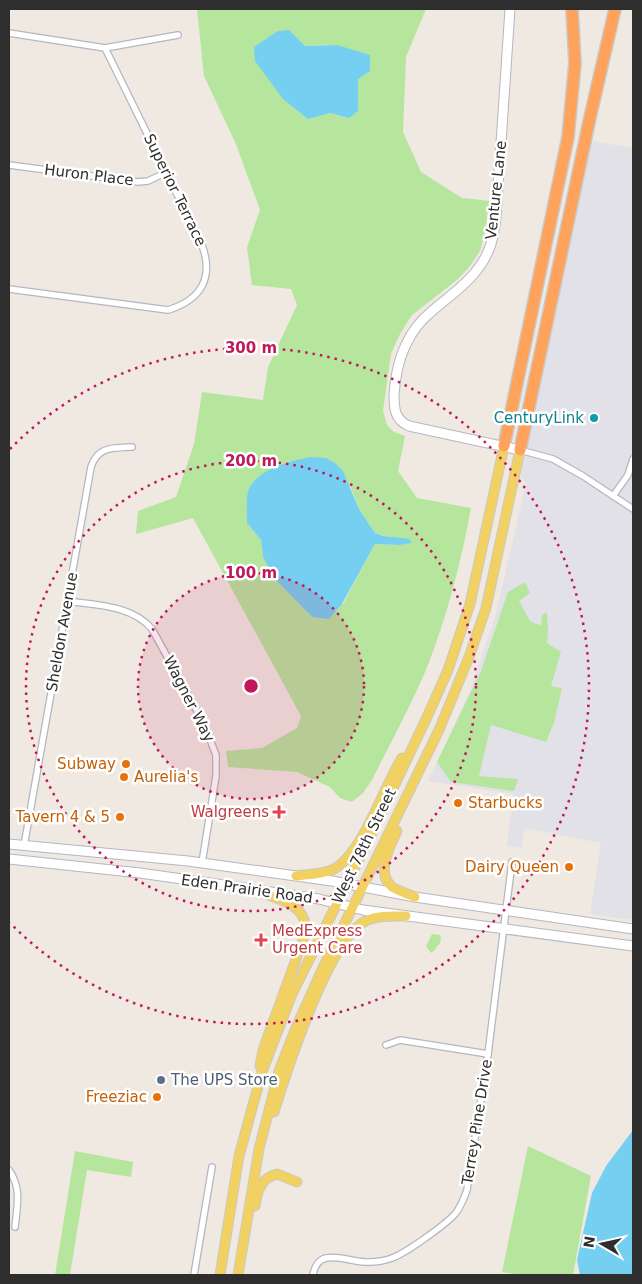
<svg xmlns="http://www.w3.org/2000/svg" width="642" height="1284" font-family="'DejaVu Sans',sans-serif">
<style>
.industrial{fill:#e3e1e8}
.green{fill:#b6e59e;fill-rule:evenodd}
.water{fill:#75cff0}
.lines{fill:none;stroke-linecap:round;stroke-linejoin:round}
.street-casing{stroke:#b4b7c1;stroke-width:8}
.secondary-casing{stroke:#b4b7c1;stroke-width:11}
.primary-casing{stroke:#c9c9c9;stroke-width:11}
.highway-casing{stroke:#c9c9c9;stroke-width:14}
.street{stroke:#fff;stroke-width:5.5}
.secondary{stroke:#fff;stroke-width:9}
.primary{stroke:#f2d163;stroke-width:9}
.highway{stroke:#ffa35c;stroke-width:11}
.ring{fill:none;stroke:#c2185b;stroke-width:2.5;stroke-dasharray:2.5 5}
.culture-dot{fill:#0f9aa8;stroke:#fff;stroke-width:2}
.food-dot{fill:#e8710a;stroke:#fff;stroke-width:2}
.health-dot{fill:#e0444e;stroke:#fff;stroke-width:2}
.service-dot{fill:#5c6f8a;stroke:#fff;stroke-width:2}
.labels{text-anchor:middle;stroke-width:5;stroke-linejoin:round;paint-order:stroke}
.street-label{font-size:15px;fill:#2e2e2e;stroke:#fff}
.culture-label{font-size:15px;fill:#0d838f;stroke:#fff;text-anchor:end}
.food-label{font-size:15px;fill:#c56008;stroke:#fff;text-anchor:end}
.health-label{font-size:15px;fill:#be3a42;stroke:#fff;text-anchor:end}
.service-label{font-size:15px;fill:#4e5e75;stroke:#fff;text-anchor:start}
.centre{fill:#c2185b;stroke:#fff;stroke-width:2.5}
.ring-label{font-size:15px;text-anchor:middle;font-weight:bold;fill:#c2185b;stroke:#fff;stroke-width:5;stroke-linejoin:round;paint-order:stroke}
</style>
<rect width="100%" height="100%" fill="#efe9e1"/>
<path class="industrial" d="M585 140 633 148V920L590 914 601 843 525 828 521 848 507 846 513 794 428 781 470 691 495 617 502 588 526 483 516 469Z"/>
<g class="green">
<path d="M197 9H426L406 57 403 132 421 172 462 198 490 201 484 236 480 251 470 266 458 279 411 316 399 336 391 354 383 411 387 425 394 432 405 436 398 471 417 498 471 508C461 563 447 617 426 670 410 707 390 744 372 780L363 793 352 802 340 798 330 787 297 772 228 767 226 751 262 748 297 728 301 716 193 518 136 534 138 511 176 497 194 444 202 392 263 400 268 367 297 305 291 289 252 285 247 247 260 210 236 144 204 76ZM337 45 349 118 330 113 308 119 305 46ZM350 485 359 509 375 533 412 543 400 545 375 544 343 604 312 617 295 598 263 557 261 540 247 523 248 509Z"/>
<path d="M525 582 530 593 519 601 530 621 541 626 542 615 547 612 548 631 547 643 561 652 551 686 562 688 554 723 546 742 491 725 479 776 518 779 514 791 451 782 437 762 481 671 508 592Z"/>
<path d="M432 934 440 935 441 938 440 944 437 946 436 949 431 953 426 946Z"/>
<path d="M528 1146 591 1176 573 1275H522L502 1272Z"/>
<path d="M75 1151 133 1162 131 1177 87 1170 70 1275H55Z"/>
</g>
<g class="water">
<path d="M289 30 305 46 337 45 370 55V71L358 79V111L349 118 330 113 308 119 283 99 255 61 254 47 278 31Z"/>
<path d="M311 457 326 458 335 463 343 471 359 509 375 533 384 536 409 539 412 543 400 545 375 544 342 604 329 619 312 617 275 579 263 557 261 540 247 523C247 515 246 498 248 492 255 469 291 461 311 457Z"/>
<path d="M633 1130V1275H580L577 1260 592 1193 606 1166Z"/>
</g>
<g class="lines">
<defs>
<g id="street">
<path d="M9 33 105 48 178 35"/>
<path d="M9 165 138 182 148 181 167 172"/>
<path d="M9 289 168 310C201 300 214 278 202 245L105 48"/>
<path d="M520 450 553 459 583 476 633 509"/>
<path d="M613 496 628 475 633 459"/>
<path d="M67 601C96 605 132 605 152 629L204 724 216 755V776L202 863"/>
<path d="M24 846 91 467C98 446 113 448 132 447"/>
<path d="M386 1045 400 1040 488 1054"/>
<path d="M9 1170C22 1188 17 1207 15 1227"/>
<path d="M194 1275 212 1167"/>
<path d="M313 1275C314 1268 318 1260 326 1258 340 1255 355 1263 369 1262 376 1262 384 1261 392 1258 406 1253 445 1225 455 1214 461 1207 464 1198 467 1190L488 1054 512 862"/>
</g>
<g id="secondary">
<path d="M510 9 496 217C494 237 490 254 477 270 465 286 447 298 432 311 406 332 396 362 394 395 394 409 395 420 409 426L520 450"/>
<path d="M9 844 188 861 332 881 415 897 633 929"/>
<path d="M9 859 140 873 252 889"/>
<path d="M264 891 319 899 363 910 633 946"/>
</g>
<g id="primary">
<path d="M397 831C390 847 375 872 392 887 398 891 408 894 415 897"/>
<path d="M296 876C308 874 322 875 334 869 363 853 383 788 402 758"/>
<path d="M246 888C263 894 299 901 304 920 306 927 304 933 303 940L263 1050 260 1066"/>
<path d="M274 1112C287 1070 327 946 362 923 375 915 391 916 406 916"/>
<path d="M255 1206C257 1191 261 1178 277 1174L297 1182"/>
<path d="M220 1275 239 1156 262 1072 292 994 368 841 428 715 448 670 470 604 504 446"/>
<path d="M238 1275 259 1149 279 1071 295 1030 321 972 439 730 469 657 486 608 520 450"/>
</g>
<g id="highway">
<path d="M504 446 568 137 575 63 572 9"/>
<path d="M520 450 589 122 615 9"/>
</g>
</defs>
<use href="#street" class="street-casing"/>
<use href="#secondary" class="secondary-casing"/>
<use href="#primary" class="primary-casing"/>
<use href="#highway" class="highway-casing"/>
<use href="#street" class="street"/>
<use href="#secondary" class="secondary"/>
<use href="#primary" class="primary"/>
<use href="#highway" class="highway"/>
</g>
<circle cx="251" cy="686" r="113" fill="#c2185b" fill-opacity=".12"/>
<g class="ring">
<circle cx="251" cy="686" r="113"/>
<circle cx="251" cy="686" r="225"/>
<path d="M10 449A338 338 0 1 1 10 923"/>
</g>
<circle class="culture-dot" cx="594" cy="418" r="5"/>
<g class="food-dot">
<circle cx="126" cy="764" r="5"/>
<circle cx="124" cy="777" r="5"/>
<circle cx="458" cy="803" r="5"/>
<circle cx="120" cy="817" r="5"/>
<circle cx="569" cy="867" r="5"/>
<circle cx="157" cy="1097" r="5"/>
</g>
<g class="health-dot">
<path d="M276.5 804.5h5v5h5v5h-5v5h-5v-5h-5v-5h5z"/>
<path d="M258.5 932.5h5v5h5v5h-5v5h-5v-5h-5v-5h5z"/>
</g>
<circle class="service-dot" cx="161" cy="1080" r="5"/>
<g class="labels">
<g class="street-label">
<text transform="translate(89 175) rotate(7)" y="5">Huron Place</text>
<text transform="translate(175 190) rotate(64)" y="5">Superior Terrace</text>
<text transform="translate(496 190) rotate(-84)" y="5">Venture Lane</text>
<text transform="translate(62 632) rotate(-80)" y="5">Sheldon Avenue</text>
<text transform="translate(189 699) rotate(63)" y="5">Wagner Way</text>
<text transform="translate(364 846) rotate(-64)" y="5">West 78th Street</text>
<text transform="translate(247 889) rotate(8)" y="5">Eden Prairie Road</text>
<text transform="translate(477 1122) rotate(-81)" y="5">Terrey Pine Drive</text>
</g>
<g class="culture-label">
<text x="584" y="423">CenturyLink</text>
</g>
<g class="food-label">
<text x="116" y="769">Subway</text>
<text x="134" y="782" text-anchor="start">Aurelia's</text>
<text x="468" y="808" text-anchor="start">Starbucks</text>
<text x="110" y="822">Tavern 4 &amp; 5</text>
<text x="559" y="872">Dairy Queen</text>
<text x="147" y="1102">Freeziac</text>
</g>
<g class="health-label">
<text x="269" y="817">Walgreens</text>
<text x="272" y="936" text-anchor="start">MedExpress<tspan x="272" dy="17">Urgent Care</tspan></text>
</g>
<g class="service-label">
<text x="171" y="1085">The UPS Store</text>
</g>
</g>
<circle cx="251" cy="686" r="8" class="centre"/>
<g class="ring-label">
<text x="251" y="353">300 m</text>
<text x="251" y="466">200 m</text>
<text x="251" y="578">100 m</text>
</g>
<rect width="642" height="1284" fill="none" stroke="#2e2e2e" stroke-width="20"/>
<g transform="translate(602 1244) rotate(279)" stroke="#ffffff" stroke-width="4" paint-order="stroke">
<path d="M0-4L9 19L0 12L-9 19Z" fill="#2e2e2e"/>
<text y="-8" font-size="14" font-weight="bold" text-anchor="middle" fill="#2e2e2e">N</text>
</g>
</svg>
